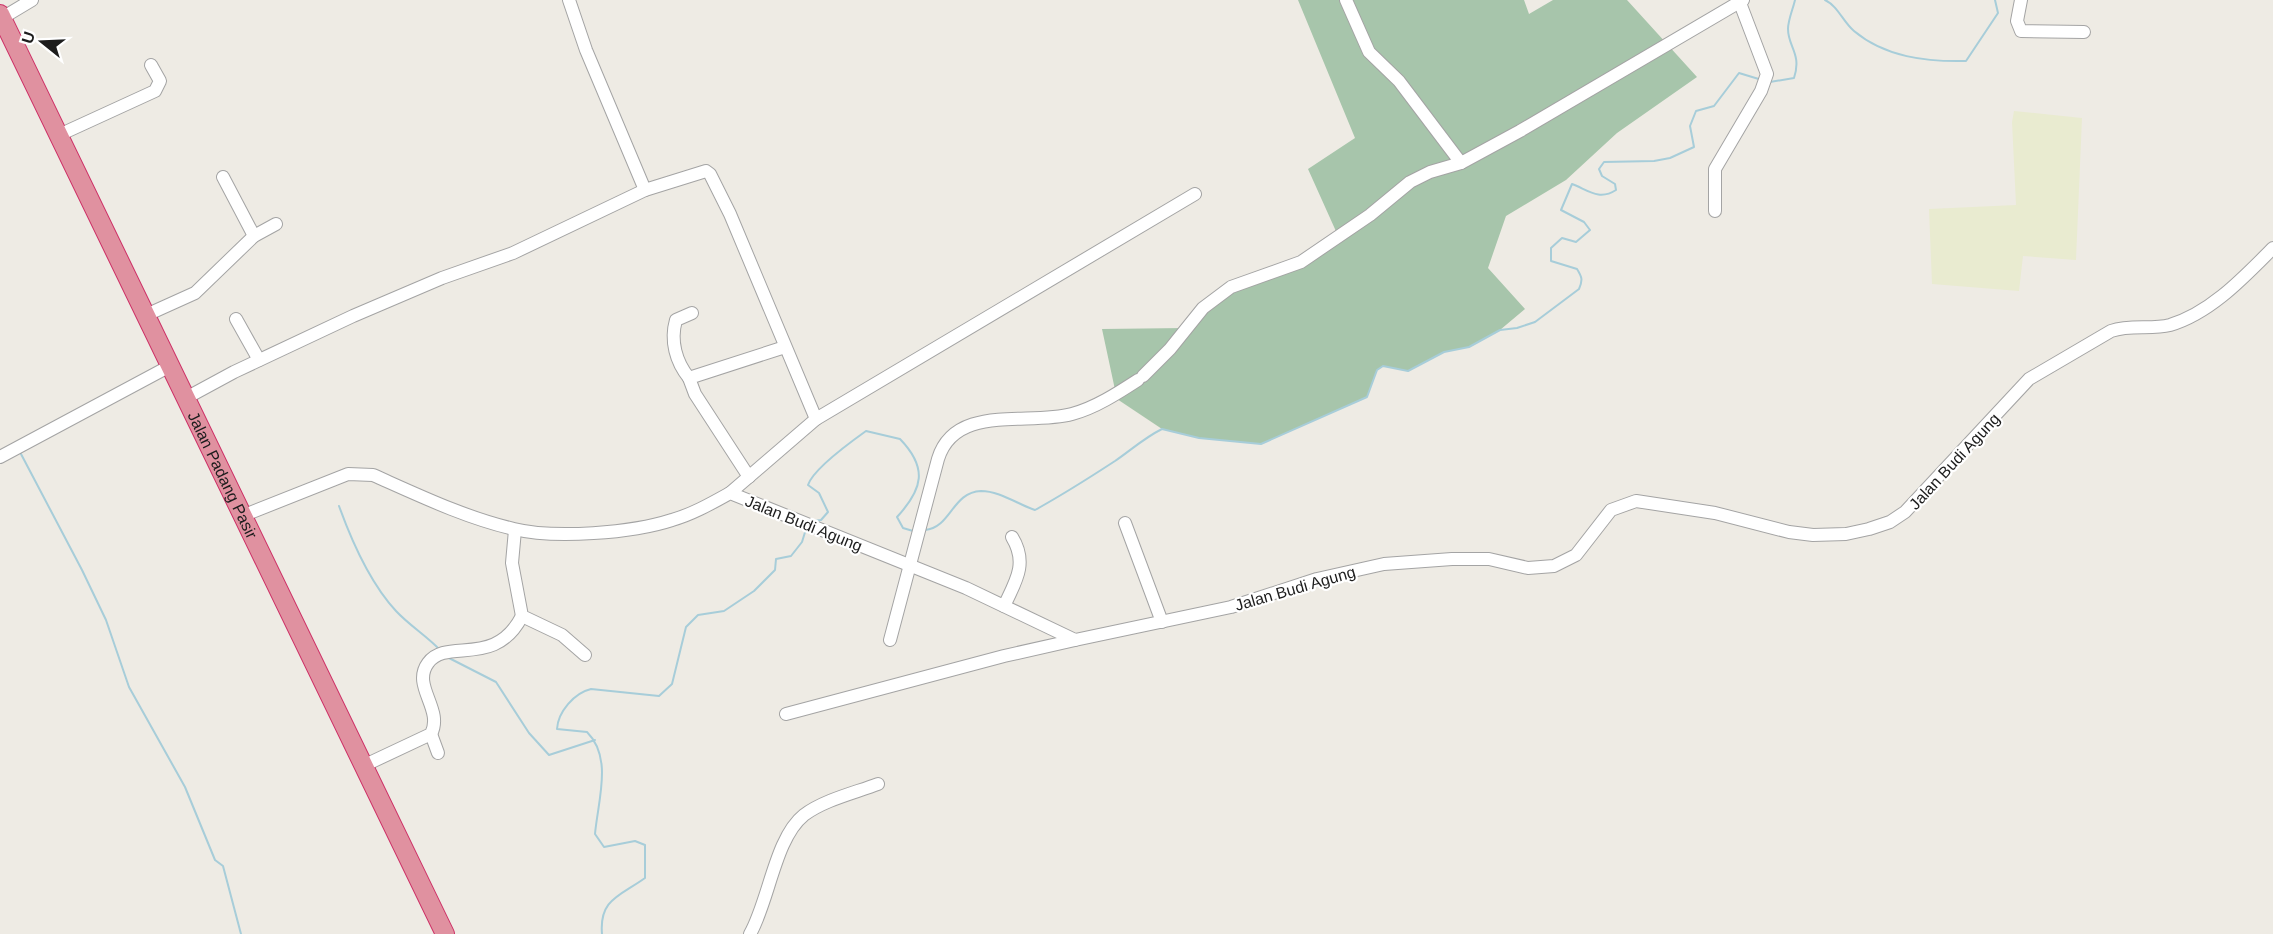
<svg xmlns="http://www.w3.org/2000/svg" width="2273" height="934" font-family="Helvetica,sans-serif">
<style>
.farmland{fill:#e9ebd0}
.cemetery{fill:#a7c5ab}
.lines{fill:none;stroke-linecap:round;stroke-linejoin:round}
.stream{stroke:#a7cdd9;stroke-width:2}
.minor-casing{stroke:#a4a4a4;stroke-width:14}
.highway-casing{stroke:#cd3066;stroke-width:20}
.minor{stroke:#fff;stroke-width:12}
.highway{stroke:#e091a0;stroke-width:18}
.labels{text-anchor:middle;stroke-width:4.5;stroke-linejoin:round;paint-order:stroke}
.street-label{font-size:16px;fill:#1d1d1d;stroke:#fff}
</style>
<rect width="100%" height="100%" fill="#eeebe4"/>
<path class="farmland" d="M2014 111 2082 118 2076 260 2023 256 2019 291 1932 284 1929 209 2016 205 2012 122Z"/>
<path class="cemetery" d="M1298 0H1524L1529 14 1553 0H1627L1697 77 1617 133 1566 180 1506 216 1488 268 1525 309 1500 330 1469 347 1444 352 1408 371 1383 366 1377 370 1367 397 1261 444 1199 438 1162 429 1117 399 1102 329 1185 328 1222 288 1278 277 1339 238 1308 169 1355 138Z"/>
<g class="lines">
<g class="stream">
<path d="M1825 0C1838 6 1843 22 1854 31 1885 57 1926 62 1966 61L1998 13 1995 0"/>
<path d="M1770 82 1794 78C1802 54 1788 47 1788 29 1788 20 1793 9 1795 0"/>
<path d="M21 454 82 570 106 620 129 687 185 787 215 860 223 866 241 934"/>
<path d="M339 506C352 542 370 583 396 611 410 626 427 636 441 651"/>
<path d="M813 521 821 520 828 512 819 493 808 485C813 469 852 441 866 431L900 439C928 468 923 489 897 517L903 528 913 531"/>
<path d="M925 530C951 528 952 492 981 491 1000 491 1017 504 1035 510 1062 495 1089 478 1115 461 1131 450 1144 438 1162 429L1199 438 1261 444 1367 397 1377 370 1383 366 1408 371 1444 352 1469 347 1500 330 1517 328 1535 322 1579 289C1583 280 1582 277 1577 269L1551 261V248L1562 238 1576 242 1590 230 1584 222 1561 210 1572 184C1588 190 1599 201 1616 190L1615 184 1602 176 1599 169 1604 162 1654 161 1670 158 1694 147 1690 126 1696 111 1714 106 1739 73 1762 80"/>
<path d="M447 657 496 682 529 733 549 755 595 740"/>
<path d="M602 934C599 899 620 896 645 878V845L635 841 604 847 595 834C598 800 613 758 587 732L557 729C558 712 574 693 591 689L659 696 672 684 686 627 698 615 724 611 754 591 775 570 776 559 791 556 802 542 806 529"/>
</g>
<defs>
<g id="minor">
<path d="M569 0 586 50 645 190"/>
<path d="M1346 0 1369 52 1399 81 1461 163"/>
<path d="M2021 0 2017 21 2021 31 2084 32"/>
<path d="M2 18 32 0"/>
<path d="M59 135 155 91 160 81 151 65"/>
<path d="M223 177 254 236"/>
<path d="M1715 211V169L1761 91 1767 74 1740 3"/>
<path d="M144 316 195 293 254 236 276 224"/>
<path d="M236 319 259 360"/>
<path d="M1143 376 1170 349 1203 308 1231 287 1301 262 1370 215 1410 182 1430 172 1461 163 1520 131 1743 0"/>
<path d="M689 378C676 362 670 341 676 320L692 313"/>
<path d="M186 398 234 372 353 316 442 278 513 253 645 190 706 171 710 174 730 214 816 419"/>
<path d="M0 457 170 366"/>
<path d="M749 477 695 394 689 378 785 347"/>
<path d="M730 493 816 419 1195 194"/>
<path d="M242 516 348 474 373 475C418 495 466 518 514 529 555 539 632 533 672 520 693 514 712 503 730 493L966 588 1075 640 1231 607 1317 579 1384 564 1452 559H1489L1528 568 1554 566 1576 555 1611 510 1636 501 1715 513 1789 532 1813 535 1846 534 1869 529 1890 522 1905 512 2029 379 2111 331C2131 324 2151 330 2170 325 2211 313 2245 276 2273 248"/>
<path d="M1125 523 1162 622"/>
<path d="M515 530 512 563 522 616 562 635 585 655"/>
<path d="M1004 606C1016 581 1028 563 1012 537"/>
<path d="M890 640 938 459C955 403 1029 426 1072 414 1095 408 1118 393 1138 380"/>
<path d="M786 714 1004 656 1075 640"/>
<path d="M431 734 438 753"/>
<path d="M363 766 431 734C444 709 411 686 428 663 447 637 495 669 522 616"/>
<path d="M750 934C769 901 775 838 804 815 824 800 854 793 878 784"/>
</g>
<g id="highway">
<path id="s1" d="M0 14 445 934"/>
</g>
</defs>
<use href="#minor" class="minor-casing"/>
<use href="#highway" class="highway-casing"/>
<use href="#minor" class="minor"/>
<use href="#highway" class="highway"/>
</g>
<g class="labels">
<g class="street-label">
<text transform="translate(1954 461) rotate(-47)" y="6">Jalan Budi Agung</text>
<text dy="6" stroke="none"><textPath href="#s1" startOffset="512">Jalan Padang Pasir</textPath></text>
<text transform="translate(804 523) rotate(22)" y="6">Jalan Budi Agung</text>
<text transform="translate(1295 588) rotate(-16)" y="6">Jalan Budi Agung</text>
</g>
</g>
<g transform="translate(42 42) rotate(288)" stroke="#ffffff" stroke-width="4.5" paint-order="stroke">
<path d="M0-4.5L10 22L0 15L-10 22Z" fill="#1d1d1d"/>
<text y="-9" font-size="16" font-weight="bold" text-anchor="middle" fill="#1d1d1d">U</text>
</g>
</svg>
